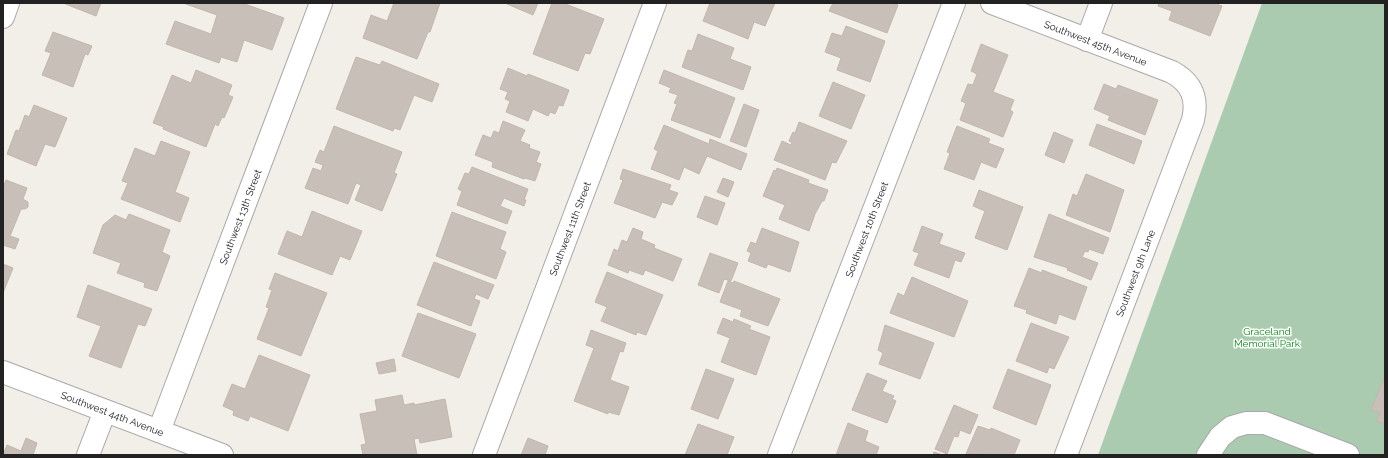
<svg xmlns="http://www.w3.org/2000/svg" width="1388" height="458" font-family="Raleway,sans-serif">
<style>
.cemetery{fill:#aacbaf}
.building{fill:#c7bfb8;stroke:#c4b6ab}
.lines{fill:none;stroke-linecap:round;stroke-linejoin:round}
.minor-casing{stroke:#a9a9a9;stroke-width:24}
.minor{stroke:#fff;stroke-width:22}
.labels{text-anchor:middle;stroke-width:3;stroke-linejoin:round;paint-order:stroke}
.street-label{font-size:10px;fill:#222;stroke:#fff}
.park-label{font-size:10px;fill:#0c8416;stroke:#fff}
</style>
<rect width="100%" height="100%" fill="#f2efe9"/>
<path class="cemetery" d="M1262 3H1385V455H1098Z"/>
<g class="building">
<path d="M63 3H101L96 16Z"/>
<path d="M183 3H242L284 18 272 50 244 40 237 62 221 57 219 63 166 44 175 21 211 34 217 15Z"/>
<path d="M394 3H440L430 32H428L417 59 363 38 371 15 387 21Z"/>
<path d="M508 3H538L533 15 507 4Z"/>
<path d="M552 3H563L604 19 590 54 585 53 578 71 533 54Z"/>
<path d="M710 3H775L765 26 754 22 748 39 703 21Z"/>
<path d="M833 3H892L898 5 887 33 829 11Z"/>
<path d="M1159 3H1219L1218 5 1222 6 1210 36 1169 20 1172 11 1158 6Z"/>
<path d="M846 26 885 41 870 82 837 70 841 58 825 52 832 33 842 36Z"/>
<path d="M53 32 92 46 88 55 85 54 73 87 42 75 51 53 45 51Z"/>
<path d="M698 34 734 48 730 59 751 67 743 90 682 67 688 50 692 51Z"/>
<path d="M981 44 1008 55 993 92 1014 100 1010 110 1013 112 1003 137 960 120 966 103 961 101 968 84 973 85 977 74 971 71Z"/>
<path d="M356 57 380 65 382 61 439 84 432 102 414 95 400 130 394 128 393 131 336 109Z"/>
<path d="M508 68 527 76 528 74 569 90 563 106 559 105 555 114 550 112 548 116 533 109 528 121 506 112 510 101 505 99 508 92 500 89Z"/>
<path d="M196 70 232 85 228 95 233 97 224 118 222 117 218 126 215 124 206 147 163 129 164 127 153 123 172 75 191 83Z"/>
<path d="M664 70 735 98 720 138 671 120 677 104 674 103 678 95 669 92 671 88 659 83Z"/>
<path d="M833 82 865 95 851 129 819 116Z"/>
<path d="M1104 84 1116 89 1118 85 1158 100 1145 135 1108 120 1110 116 1094 109Z"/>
<path d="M744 104 759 110 746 147 730 141Z"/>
<path d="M34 105 67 118 55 147 45 144 36 166 7 154 16 130 19 131 25 115 29 117Z"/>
<path d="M503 121 525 130 520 141 530 145 529 148 540 152 536 162 541 164 535 181 525 178 524 179 492 167 493 162 475 155 483 135 491 138 494 131 499 133Z"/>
<path d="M799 122 847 141 836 163 832 162 825 180 774 160 782 141 791 145 792 142 789 141 793 132 795 133Z"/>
<path d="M1097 124 1142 141 1134 164 1089 145Z"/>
<path d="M664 125 709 144 710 139 747 154 741 170 707 156 699 174 684 167 679 180 651 169 658 151 654 149Z"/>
<path d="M334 126 402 152 394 173 397 174 382 211 355 200 361 185 356 183 348 204 305 188 313 168 321 171 323 165 315 162 320 150 324 152Z"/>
<path d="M957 126 990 139 988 143 1004 149 996 168 981 162 974 180 944 169 950 153 947 152Z"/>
<path d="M1054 132 1073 140 1064 163 1045 155Z"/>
<path d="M161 141 190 152 175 192 189 198 180 222 121 199 128 183 122 181 135 148 155 156Z"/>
<path d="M472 167 528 189 524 200H526L524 206 504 198 500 206 512 211 507 224 457 205 462 191 458 189 465 173 469 174Z"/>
<path d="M777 168 809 180 808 183 828 190 824 201H822L815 214 809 231 779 219 785 205 763 196 774 170 776 171Z"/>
<path d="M623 169 671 185 669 190 678 193 672 205 662 202 655 218 614 203 623 180 620 179Z"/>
<path d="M1086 174 1124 190 1110 232 1066 215 1073 194 1077 196Z"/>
<path d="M723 178 734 182 728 197 717 192Z"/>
<path d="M6 180 27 188 23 199 28 202V207L25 209H21L10 236 19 239 15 249 3 245V188Z"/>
<path d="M979 190 1023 207 1007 250 975 238 985 211 973 206Z"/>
<path d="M705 196 725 203 717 225 697 217Z"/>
<path d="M312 211 362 231 350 260 340 256 332 275 278 254 287 231 302 237Z"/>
<path d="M452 212 506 232 500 249 506 252 496 279 436 256Z"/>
<path d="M129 214 170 230 162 252 170 256 157 291 144 287 145 283 117 273 121 263 93 253 103 225 115 215 126 220Z"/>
<path d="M1049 214 1109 238 1103 254 1089 249 1088 252 1085 251 1082 257 1098 263 1091 280 1067 270 1068 268 1034 257Z"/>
<path d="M922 226 943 234 939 244 965 253 961 262 955 260 949 278 914 265 919 253 913 251Z"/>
<path d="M633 228 643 232 641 239 655 245 654 248 682 259 673 281 645 270 643 275 629 270 628 273 608 265 614 249 618 251 622 240 627 242Z"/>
<path d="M762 228 799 242 790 272 768 264 766 268 748 261 751 253 747 251 751 242 756 244Z"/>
<path d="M710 253 738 263 731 281 724 279 719 293 698 285Z"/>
<path d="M434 262 494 285 488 299 476 294 474 299 480 301 471 326 417 305Z"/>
<path d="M3 264 13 268 3 293Z"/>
<path d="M1029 268 1042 273V270L1087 287 1075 320 1059 314 1056 324 1026 313 1027 310 1014 306Z"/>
<path d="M607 272 663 295 646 335 637 332 636 335 601 321 607 307 595 302Z"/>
<path d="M275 273 327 293 301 356 257 339 269 308 266 307 272 290 269 289Z"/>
<path d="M912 277 968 301 954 337 890 313 898 293 904 296Z"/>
<path d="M728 281 733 283 734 281 780 299 768 326 740 316 742 310 720 302Z"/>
<path d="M88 285 152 309 145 326 138 324 121 368 89 356 101 326 77 317Z"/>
<path d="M418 313 476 334 459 378 402 356Z"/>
<path d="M723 318 733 322 734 319 751 326 749 329 770 337 756 375 721 362 730 338 717 333Z"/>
<path d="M1031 323 1069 337 1054 369 1049 367 1047 373 1016 361Z"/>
<path d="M885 325 934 343 920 379 879 364 883 353 878 350Z"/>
<path d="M591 330 626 343 623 352 620 351 610 380 629 387 619 415 608 412V414L574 401 594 348 586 345Z"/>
<path d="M259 355 310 375 288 431 250 416 248 421 233 415 234 411 223 406 232 384 245 389Z"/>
<path d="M394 359 396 371 379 374 376 363Z"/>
<path d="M706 369 734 379 718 419 691 409Z"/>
<path d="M1008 369 1051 385 1036 425 993 408Z"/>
<path d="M867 373 887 381 882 391 894 396 892 399 896 401 887 423 852 410Z"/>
<path d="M1385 375V424L1376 421 1380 413 1371 410Z"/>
<path d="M402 395 404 405 414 403V405L445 399 452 437 420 443 419 438 414 439 417 455H363L361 445 366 444 360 414 377 411 375 400Z"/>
<path d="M954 405 978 415 970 434 960 430 958 437 954 436 947 454 935 449Z"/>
<path d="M848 423 868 431 865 441 879 447 876 455H836Z"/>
<path d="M698 424 734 437 727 455H685Z"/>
<path d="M978 426 990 430 991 428 1020 440 1014 455 966 454Z"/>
<path d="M26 438 37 443 33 455H3L7 445 21 451Z"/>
<path d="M528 438 548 446 545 455H521Z"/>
<path d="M934 452 943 455H933Z"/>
</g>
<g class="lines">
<defs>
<g id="minor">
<path id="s1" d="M992 3 1172 72C1192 83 1198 99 1193 120L1066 455"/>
<path d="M3 17 8 3"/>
<path d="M1087 40 1101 3"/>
<path id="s2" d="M3 372 222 455"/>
<path id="s3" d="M159 431 321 3"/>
<path d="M88 455 105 411"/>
<path id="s4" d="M484 455 655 3"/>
<path id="s5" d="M779 455 954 3"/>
<path d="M1208 455 1220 437 1232 427 1246 423H1265L1348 455"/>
</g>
</defs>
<use href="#minor" class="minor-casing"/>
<use href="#minor" class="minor"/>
</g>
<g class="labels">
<g class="street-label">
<text dy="4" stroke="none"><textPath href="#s1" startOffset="111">Southwest 45th Avenue</textPath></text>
<text dy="4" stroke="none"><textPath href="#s3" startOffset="229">Southwest 13th Street</textPath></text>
<text dy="4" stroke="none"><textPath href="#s4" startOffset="242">Southwest 11th Street</textPath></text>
<text dy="4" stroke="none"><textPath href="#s5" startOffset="242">Southwest 10th Street</textPath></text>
<text transform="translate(1135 273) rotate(-69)" y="4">Southwest 9th Lane</text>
<text dy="4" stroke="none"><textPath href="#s2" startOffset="117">Southwest 44th Avenue</textPath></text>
</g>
<g class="park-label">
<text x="1267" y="335">Graceland<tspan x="1267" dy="12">Memorial Park</tspan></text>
</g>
</g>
<rect width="1388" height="458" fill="none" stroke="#222222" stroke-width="8"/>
</svg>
